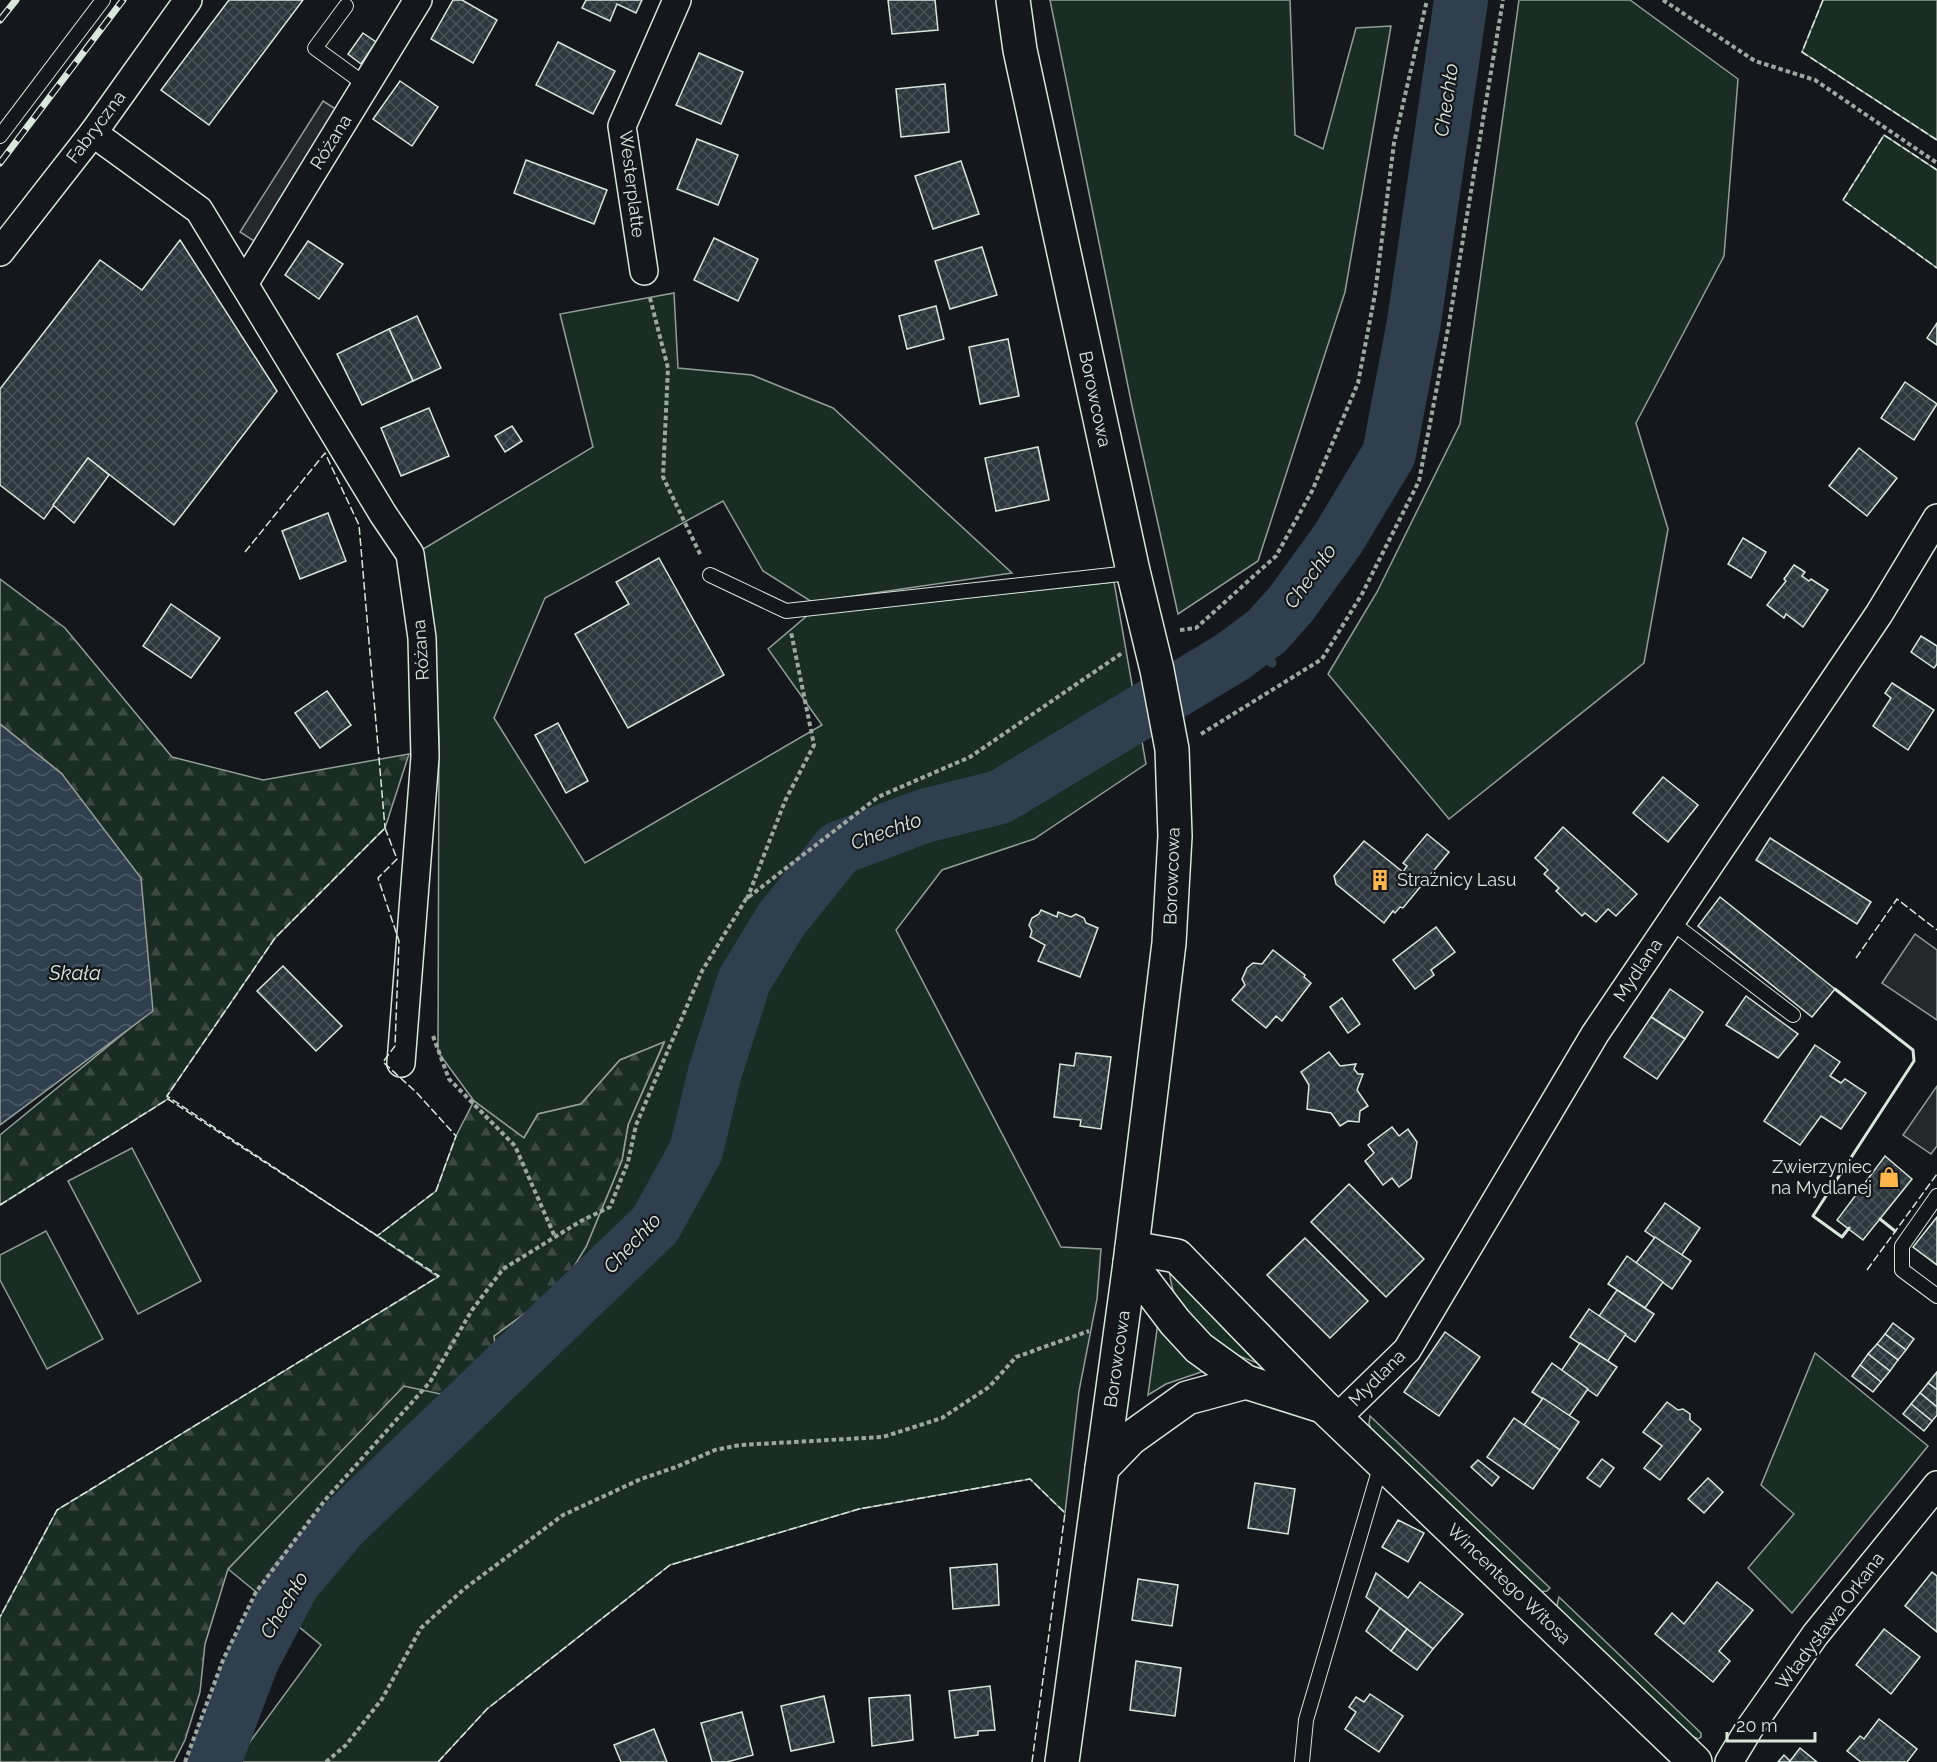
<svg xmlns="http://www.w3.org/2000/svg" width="1937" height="1762" font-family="Raleway,sans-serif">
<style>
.green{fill:#1a2d24;stroke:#939e99;stroke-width:1.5}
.forest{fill:url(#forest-firs);stroke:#939e99;stroke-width:1.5}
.parking{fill:#24282b;stroke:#939e99;stroke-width:1.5}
.water{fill:url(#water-waves);stroke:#939e99;stroke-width:1.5}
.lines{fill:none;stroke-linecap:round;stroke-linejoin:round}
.stream{stroke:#2f3f4d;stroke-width:9}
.river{stroke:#2f3f4d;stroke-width:54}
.building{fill:url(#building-cross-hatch);stroke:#d8e6dc;stroke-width:1.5}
.lane-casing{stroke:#d8e6dc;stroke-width:16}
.street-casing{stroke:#d8e6dc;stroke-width:30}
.secondary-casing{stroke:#d8e6dc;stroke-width:36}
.path{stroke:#9da8a2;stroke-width:4;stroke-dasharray:4.5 3;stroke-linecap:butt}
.lane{stroke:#14181c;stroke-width:14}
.street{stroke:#14181c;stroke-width:27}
.secondary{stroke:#14181c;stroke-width:33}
.rail-casing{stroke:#d8e6dc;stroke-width:7}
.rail{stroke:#14181c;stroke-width:4.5;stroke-dasharray:14;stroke-linecap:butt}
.fence{stroke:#d8e6dc;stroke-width:1.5;stroke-dasharray:8 3;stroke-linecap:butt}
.wall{stroke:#d8e6dc;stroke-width:3}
.labels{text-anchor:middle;stroke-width:4.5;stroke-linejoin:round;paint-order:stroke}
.street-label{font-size:18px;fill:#d8e6dc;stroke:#14181c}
.poi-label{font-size:18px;fill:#d8e6dc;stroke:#14181c;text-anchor:start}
.water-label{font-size:20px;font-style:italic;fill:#d8e6dc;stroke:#14181c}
</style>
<defs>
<pattern id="forest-firs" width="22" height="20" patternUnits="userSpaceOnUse" patternTransform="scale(1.5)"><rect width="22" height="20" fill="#1a2d24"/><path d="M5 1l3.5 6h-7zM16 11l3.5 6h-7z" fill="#3b4b43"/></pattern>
<pattern id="water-waves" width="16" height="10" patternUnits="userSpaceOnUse" patternTransform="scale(1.5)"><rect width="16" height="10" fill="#2f3f4d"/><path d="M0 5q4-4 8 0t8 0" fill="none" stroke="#4c5b66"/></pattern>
<pattern id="building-cross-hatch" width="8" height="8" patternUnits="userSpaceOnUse" patternTransform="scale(1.5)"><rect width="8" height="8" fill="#2c363c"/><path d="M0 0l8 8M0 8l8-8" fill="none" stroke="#4a5358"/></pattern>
</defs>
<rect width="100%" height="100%" fill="#14181c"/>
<g class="green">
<path d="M1050 0H1290L1295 135 1323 149 1356 28 1391 26 1345 292 1258 561 1178 614 1132 406Z"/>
<path d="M1519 0H1630L1738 79 1724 256 1636 423 1668 529 1644 663 1449 819 1328 674 1377 592 1460 424Z"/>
<path d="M1823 0H1937V140L1802 52Z"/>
<path d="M1884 135 1937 170V268L1843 200Z"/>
<path d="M674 293 678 368 752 375 833 408 1012 573 812 602 763 571 723 501 545 598 494 718 585 863 822 725 768 649 808 615 1114 582 1146 764 1034 839 942 870 896 930 1061 1247 1101 1249 1097 1299 1079 1391 1065 1513 1030 1479 859 1509 670 1565 487 1709 438 1762H235L321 1645 228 1569 404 1385 463 1399 494 1336 543 1300 586 1247 622 1160 628 1125 664 1043 620 1060 581 1104 538 1114 524 1138 474 1101 438 1052 439 739 434 645 420 551 593 447 560 314Z"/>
<path d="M132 1148 201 1281 138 1314 68 1181Z"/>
<path d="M46 1231 103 1339 47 1369 0 1280V1255Z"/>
<path d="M1169 1267 1266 1366C1215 1349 1173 1326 1169 1267Z"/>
<path d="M1159 1315 1213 1368 1166 1384 1148 1395Z"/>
<path d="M1815 1353 1928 1446 1792 1613 1748 1568 1794 1514 1761 1485Z"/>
<path d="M1370 1416 1550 1588 1547 1591 1538 1592 1374 1435 1369 1424Z"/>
<path d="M1559 1597 1701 1733V1737L1698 1739 1691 1736 1556 1609Z"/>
</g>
<g class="forest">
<path d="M0 579 65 628 172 757 263 780 409 754 385 828 275 938 167 1096 168 1099 0 1205V1135L152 1010 62 774 0 724Z"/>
<path d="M664 1042 628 1125 622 1160 586 1247 567 1278 543 1300 494 1336 497 1360 463 1399 404 1386 228 1569 205 1644 200 1692 185 1740 174 1762H0V1617L57 1510 438 1277 377 1236 436 1191 456 1136 474 1101 524 1138 538 1114 581 1104 620 1060Z"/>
</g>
<g class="parking">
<path d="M323 101 342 113 259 244 240 232Z"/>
<path d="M1915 934 1937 950V1020L1882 983Z"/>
<path d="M1937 1086V1146L1931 1154 1903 1135Z"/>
</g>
<path class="water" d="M0 724 62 774 141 878 153 1011 0 1125Z"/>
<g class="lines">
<path class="stream" d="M1247 646 1272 663"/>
<path class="river" d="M214 1762 252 1661 293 1583 342 1525 655 1225 696 1151 715 1072 744 981 781 920 839 848 924 816 1000 797 1232 657 1267 631 1291 604 1338 539 1389 454 1414 322 1461 0"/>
</g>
<g class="building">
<path d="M229 0H303L209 125 161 90Z"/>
<path d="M453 0H462L497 20 473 63 431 39Z"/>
<path d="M586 0H642L636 13 617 4 610 21 582 8Z"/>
<path d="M888 0H935L938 30 892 34Z"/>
<path d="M363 33 376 42 361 64 348 54Z"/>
<path d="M558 42 615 71 593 114 536 85Z"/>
<path d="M699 53 743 72 721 124 676 105Z"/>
<path d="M400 81 438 107 412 146 373 119Z"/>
<path d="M945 84 949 132 901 137 896 89Z"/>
<path d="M697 139 738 155 718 205 677 189Z"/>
<path d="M526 160 607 190 594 224 514 193Z"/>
<path d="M961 161 979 214 933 229 915 176Z"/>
<path d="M714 238 758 259 738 301 694 280Z"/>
<path d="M180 240 277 391 174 525 88 458 44 519 0 485V389L100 260 142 290Z"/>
<path d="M308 241 343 264 319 299 285 275Z"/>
<path d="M982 247 997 295 950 309 935 261Z"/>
<path d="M936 306 944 339 907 349 899 316Z"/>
<path d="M417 316 441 368 413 381 389 329Z"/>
<path d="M1937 323V345L1927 338Z"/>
<path d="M389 329 413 381 362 405 337 354Z"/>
<path d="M1008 339 1019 396 980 404 969 347Z"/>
<path d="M1905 382 1937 404 1914 440 1881 418Z"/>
<path d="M429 408 449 456 401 476 381 428Z"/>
<path d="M512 426 522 441 505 452 495 436Z"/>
<path d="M1038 447 1049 500 996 511 985 458Z"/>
<path d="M1859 448 1897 478 1867 516 1829 486Z"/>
<path d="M88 458 109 475 74 523 53 505Z"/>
<path d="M328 513 346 561 300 579 282 531Z"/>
<path d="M1743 538 1766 552 1751 578 1728 564Z"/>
<path d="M659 558 724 675 628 728 575 634 629 604 616 582Z"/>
<path d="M1794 565 1805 572 1802 576 1809 581 1811 579 1828 590 1803 627 1786 614 1784 618 1767 605 1786 581 1784 579Z"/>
<path d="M171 604 220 638 191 678 143 646Z"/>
<path d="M1921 636 1937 646V664L1934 668 1911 652Z"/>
<path d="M1892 683 1934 710 1908 750 1873 726 1891 698 1885 693Z"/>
<path d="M327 691 351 725 320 748 295 713Z"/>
<path d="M558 723 588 781 566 793 535 735Z"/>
<path d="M1663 777 1698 805 1668 842 1633 813Z"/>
<path d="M1563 827 1637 894 1616 916 1608 909 1596 922 1585 913 1582 916 1556 891 1559 888 1544 874 1548 870 1535 858Z"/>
<path d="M1427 834 1449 852 1403 908 1400 907 1395 913 1393 911 1384 923 1336 884 1334 876 1364 841 1403 872 1407 866 1403 863Z"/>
<path d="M1770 838 1871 902 1857 924 1756 860Z"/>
<path d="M1720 897 1835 989 1812 1017 1698 926Z"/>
<path d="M1041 910 1057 917 1058 912 1071 917 1076 914 1084 918 1086 923 1098 928 1080 977 1038 961 1045 945 1030 937 1032 931 1029 925 1032 918 1039 914Z"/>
<path d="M1436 927 1455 952 1431 970 1434 975 1415 989 1393 960Z"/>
<path d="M1273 950 1305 975 1304 977 1311 983 1282 1021 1276 1016 1266 1028 1232 1000 1245 985 1242 979 1247 968 1253 963 1262 964Z"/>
<path d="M283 966 342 1026 316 1051 257 991Z"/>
<path d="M1670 989 1703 1012 1685 1039 1651 1017Z"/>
<path d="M1746 996 1798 1034 1778 1058 1726 1025Z"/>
<path d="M1342 998 1360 1024 1348 1033 1330 1007Z"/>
<path d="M1651 1017 1685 1039 1657 1079 1624 1057Z"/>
<path d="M1815 1045 1840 1062 1830 1076 1841 1083 1845 1079 1866 1093 1841 1129 1821 1116 1800 1145 1764 1121Z"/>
<path d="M1329 1052 1340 1066 1356 1064 1354 1069 1358 1074H1363L1357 1090 1368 1106 1360 1111 1359 1122 1348 1121 1340 1126 1331 1113 1307 1109 1309 1085 1301 1072Z"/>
<path d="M1076 1053 1111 1057 1101 1129 1080 1126 1081 1120 1054 1117 1060 1064 1074 1066Z"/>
<path d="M1392 1127 1399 1136 1408 1129 1417 1142 1411 1178 1399 1187 1392 1178 1383 1185 1365 1161 1374 1153 1368 1145Z"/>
<path d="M1885 1156 1912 1179 1863 1240 1837 1220Z"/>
<path d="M1349 1184 1424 1259 1386 1297 1311 1222Z"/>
<path d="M1665 1203 1700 1228 1681 1256 1645 1231Z"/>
<path d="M1937 1217V1265L1913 1247Z"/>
<path d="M1655 1237 1691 1261 1672 1289 1636 1263Z"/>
<path d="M1305 1238 1368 1301 1330 1338 1267 1275Z"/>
<path d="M1627 1256 1663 1282 1645 1308 1608 1284Z"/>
<path d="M1617 1290 1654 1314 1635 1342 1599 1316Z"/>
<path d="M1589 1309 1626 1334 1607 1362 1570 1337Z"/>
<path d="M1893 1323 1914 1339 1906 1350 1885 1334Z"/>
<path d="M1445 1332 1480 1357 1439 1416 1404 1392Z"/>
<path d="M1885 1334 1906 1350 1898 1360 1877 1344Z"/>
<path d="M1580 1343 1617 1367 1597 1396 1561 1371Z"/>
<path d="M1877 1344 1898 1360 1890 1371 1868 1354Z"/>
<path d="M1868 1354 1890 1371 1881 1382 1860 1365Z"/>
<path d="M1552 1363 1588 1389 1569 1416 1532 1392Z"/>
<path d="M1860 1365 1881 1382 1873 1392 1852 1376Z"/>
<path d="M1937 1372V1390L1928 1383Z"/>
<path d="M1928 1383 1937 1390V1407L1920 1393Z"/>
<path d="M1920 1393 1937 1407V1415L1932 1421 1911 1404Z"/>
<path d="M1543 1398 1579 1422 1560 1450 1524 1425Z"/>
<path d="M1667 1402 1678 1410 1683 1409 1690 1414V1420L1701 1429 1660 1480 1644 1468 1662 1446 1643 1432Z"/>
<path d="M1911 1404 1932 1421 1924 1431 1903 1414Z"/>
<path d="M1514 1418 1560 1450 1533 1489 1487 1457Z"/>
<path d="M1602 1459 1614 1468 1600 1487 1587 1478Z"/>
<path d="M1478 1460 1499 1477 1492 1486 1471 1467Z"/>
<path d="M1708 1478 1723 1492 1704 1513 1688 1499Z"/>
<path d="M1255 1483 1295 1489 1288 1534 1248 1528Z"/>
<path d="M1398 1520 1424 1533 1408 1562 1382 1547Z"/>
<path d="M997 1564 999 1605 953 1609 950 1568Z"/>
<path d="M1932 1572 1937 1576V1632L1905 1606Z"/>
<path d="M1376 1573 1408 1598 1420 1582 1463 1614 1433 1649 1366 1597Z"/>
<path d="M1138 1579 1178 1585 1172 1626 1132 1620Z"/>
<path d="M1717 1582 1753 1610 1719 1651 1730 1661 1713 1682 1655 1634 1672 1613 1684 1624Z"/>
<path d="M1380 1608 1407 1629 1391 1651 1366 1631Z"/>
<path d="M1407 1629 1433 1649 1417 1670 1391 1651Z"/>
<path d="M1884 1629 1920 1657 1891 1694 1856 1665Z"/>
<path d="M1136 1661 1181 1668 1175 1716 1130 1710Z"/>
<path d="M990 1686 995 1730 978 1731V1735L955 1738 949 1691Z"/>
<path d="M1370 1694 1403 1716 1379 1752 1345 1729 1356 1712 1349 1707 1356 1697 1364 1702Z"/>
<path d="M910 1695 913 1740 872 1746 869 1698Z"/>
<path d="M824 1696 834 1742 791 1751 781 1706Z"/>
<path d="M742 1712 753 1755 727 1762H712L701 1723Z"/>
<path d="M1879 1719 1917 1749 1907 1762H1861L1847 1751 1860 1736 1864 1739Z"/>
<path d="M654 1729 667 1762H621L614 1745Z"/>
<path d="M1800 1748 1817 1762H1778L1784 1755 1790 1761Z"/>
</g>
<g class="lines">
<defs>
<g id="lane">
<path d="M346 6 315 48 366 85"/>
<path d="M0 136 103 0"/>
<path d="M710 575 786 611 1120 574 1133 571"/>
<path d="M1671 922 1793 1015"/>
<path d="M1937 1196 1902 1246V1270L1937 1296"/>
<path d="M1302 1762 1306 1720 1381 1464"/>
</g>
<g id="street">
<path d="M93 133 199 210 244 284 418 0"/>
<path d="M0 252 93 133 188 0"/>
<path d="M644 271 622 126 677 0"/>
<path d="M244 284 383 514 410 554 422 638 425 757 401 1063"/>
<path d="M1337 1418 1407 1350 1595 1034 1879 614 1937 518"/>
<path d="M1729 1762 1749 1729 1815 1635 1937 1485"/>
</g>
<g id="secondary">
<path d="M1013 0 1020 50 1133 571 1157 670 1172 749 1175 836 1169 943 1130 1263 1062 1762"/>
<path d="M1132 1248 1177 1256 1324 1407 1695 1762"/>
<path d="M1130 1263 1175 1322 1199 1348 1246 1382 1319 1405"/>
<path d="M1102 1468 1131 1438 1187 1398 1246 1382"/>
</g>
</defs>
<use href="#lane" class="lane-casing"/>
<use href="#street" class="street-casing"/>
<use href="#secondary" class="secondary-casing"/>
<g class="path">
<path d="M1663 0 1755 61 1815 80 1937 163"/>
<path d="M650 298 668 368 663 477 701 556"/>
<path d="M1180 630 1196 628 1276 556 1312 491 1358 383 1375 294 1394 143 1427 0"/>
<path d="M1201 734 1322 659 1362 594 1419 481 1448 329 1503 0"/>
<path d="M747 899 785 801 814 745 791 632"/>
<path d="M433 1036 449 1079 515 1146 555 1237"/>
<path d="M185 1762 223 1660 256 1592 325 1500 430 1382 472 1310 503 1269 581 1221 610 1207 628 1162 636 1125 702 971 746 899 878 797 970 757 1122 653"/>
<path d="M326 1762 346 1745 382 1699 421 1628 464 1589 563 1515 641 1479 676 1467 715 1450 740 1445 883 1437 942 1418 989 1387 1016 1357 1089 1331"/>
</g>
<use href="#lane" class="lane"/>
<use href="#street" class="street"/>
<use href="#secondary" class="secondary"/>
<defs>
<g id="rail">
<path d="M0 20 16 0"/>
<path d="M0 163 123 0"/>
</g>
</defs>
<use href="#rail" class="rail-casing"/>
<use href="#rail" class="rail"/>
<g class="fence">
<path d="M1823 0 1802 52 1937 140"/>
<path d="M1937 170 1884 135 1843 200 1937 268"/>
<path d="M245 552 325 453 359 525 385 828"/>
<path d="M385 828 397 859 378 878 399 941 395 1046 383 1062 416 1092 456 1136 436 1191 377 1236 167 1096 275 938Z"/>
<path d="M1856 958 1897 899 1937 930"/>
<path d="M0 1205 168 1099 439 1276 57 1510 0 1617"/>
<path d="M1867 1270 1937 1174"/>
<path d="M438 1762 487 1709 670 1565 859 1509 1030 1479 1065 1513 1032 1762"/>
</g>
<g class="wall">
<path d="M1835 989 1913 1050 1914 1061 1813 1216 1842 1237 1849 1228"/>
<path d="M1880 1219 1895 1231"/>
</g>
</g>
<defs>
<symbol id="building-bare" viewBox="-9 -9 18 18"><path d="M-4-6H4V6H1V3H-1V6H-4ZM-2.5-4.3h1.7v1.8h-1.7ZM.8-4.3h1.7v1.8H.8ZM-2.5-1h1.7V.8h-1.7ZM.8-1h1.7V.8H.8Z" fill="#ffb74d" stroke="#14181c" stroke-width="2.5" paint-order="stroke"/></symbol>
<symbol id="shop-bare" viewBox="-9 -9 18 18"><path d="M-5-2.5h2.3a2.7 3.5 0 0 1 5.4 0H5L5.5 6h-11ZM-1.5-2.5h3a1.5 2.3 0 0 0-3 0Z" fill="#ffb74d" stroke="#14181c" stroke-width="2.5" paint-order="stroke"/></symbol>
</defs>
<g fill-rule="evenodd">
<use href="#building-bare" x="1365" y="865" width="30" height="30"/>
<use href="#shop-bare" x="1874" y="1162" width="30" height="30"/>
</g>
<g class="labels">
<g class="street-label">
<text transform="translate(96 127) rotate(-53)" y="6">Fabryczna</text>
<text transform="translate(331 142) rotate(-58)" y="6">Różana</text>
<text transform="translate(632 184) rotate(83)" y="6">Westerplatte</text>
<text transform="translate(1095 399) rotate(78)" y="6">Borowcowa</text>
<text transform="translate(421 650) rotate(-94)" y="6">Różana</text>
<text transform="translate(1172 876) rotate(-88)" y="6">Borowcowa</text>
<text transform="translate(1638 970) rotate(-56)" y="6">Mydlana</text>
<text transform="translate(1117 1359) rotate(-82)" y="6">Borowcowa</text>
<text transform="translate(1377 1378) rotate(-45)" y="6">Mydlana</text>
<text transform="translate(1509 1584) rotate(44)" y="6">Wincentego Witosa</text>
<text transform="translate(1830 1621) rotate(-53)" y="6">Władysława Orkana</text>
</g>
<g class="poi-label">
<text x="1397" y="886">Strażnicy Lasu</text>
<text x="1872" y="1173" text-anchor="end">Zwierzyniec<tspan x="1872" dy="21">na Mydlanej</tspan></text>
</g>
<g class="water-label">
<text transform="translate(1446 100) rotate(-82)" y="7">Chechło</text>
<text transform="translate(1310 576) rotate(-54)" y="7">Chechło</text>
<text transform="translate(886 831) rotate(-20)" y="7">Chechło</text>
<text x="75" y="980">Skała</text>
<text transform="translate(632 1243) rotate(-47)" y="7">Chechło</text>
<text transform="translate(284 1605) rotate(-59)" y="7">Chechło</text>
</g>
</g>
<path d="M1727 1732v9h88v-9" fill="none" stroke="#d8e6dc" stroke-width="3"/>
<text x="1736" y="1732" font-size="18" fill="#d8e6dc" stroke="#14181c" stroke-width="4.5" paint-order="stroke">20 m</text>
</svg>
